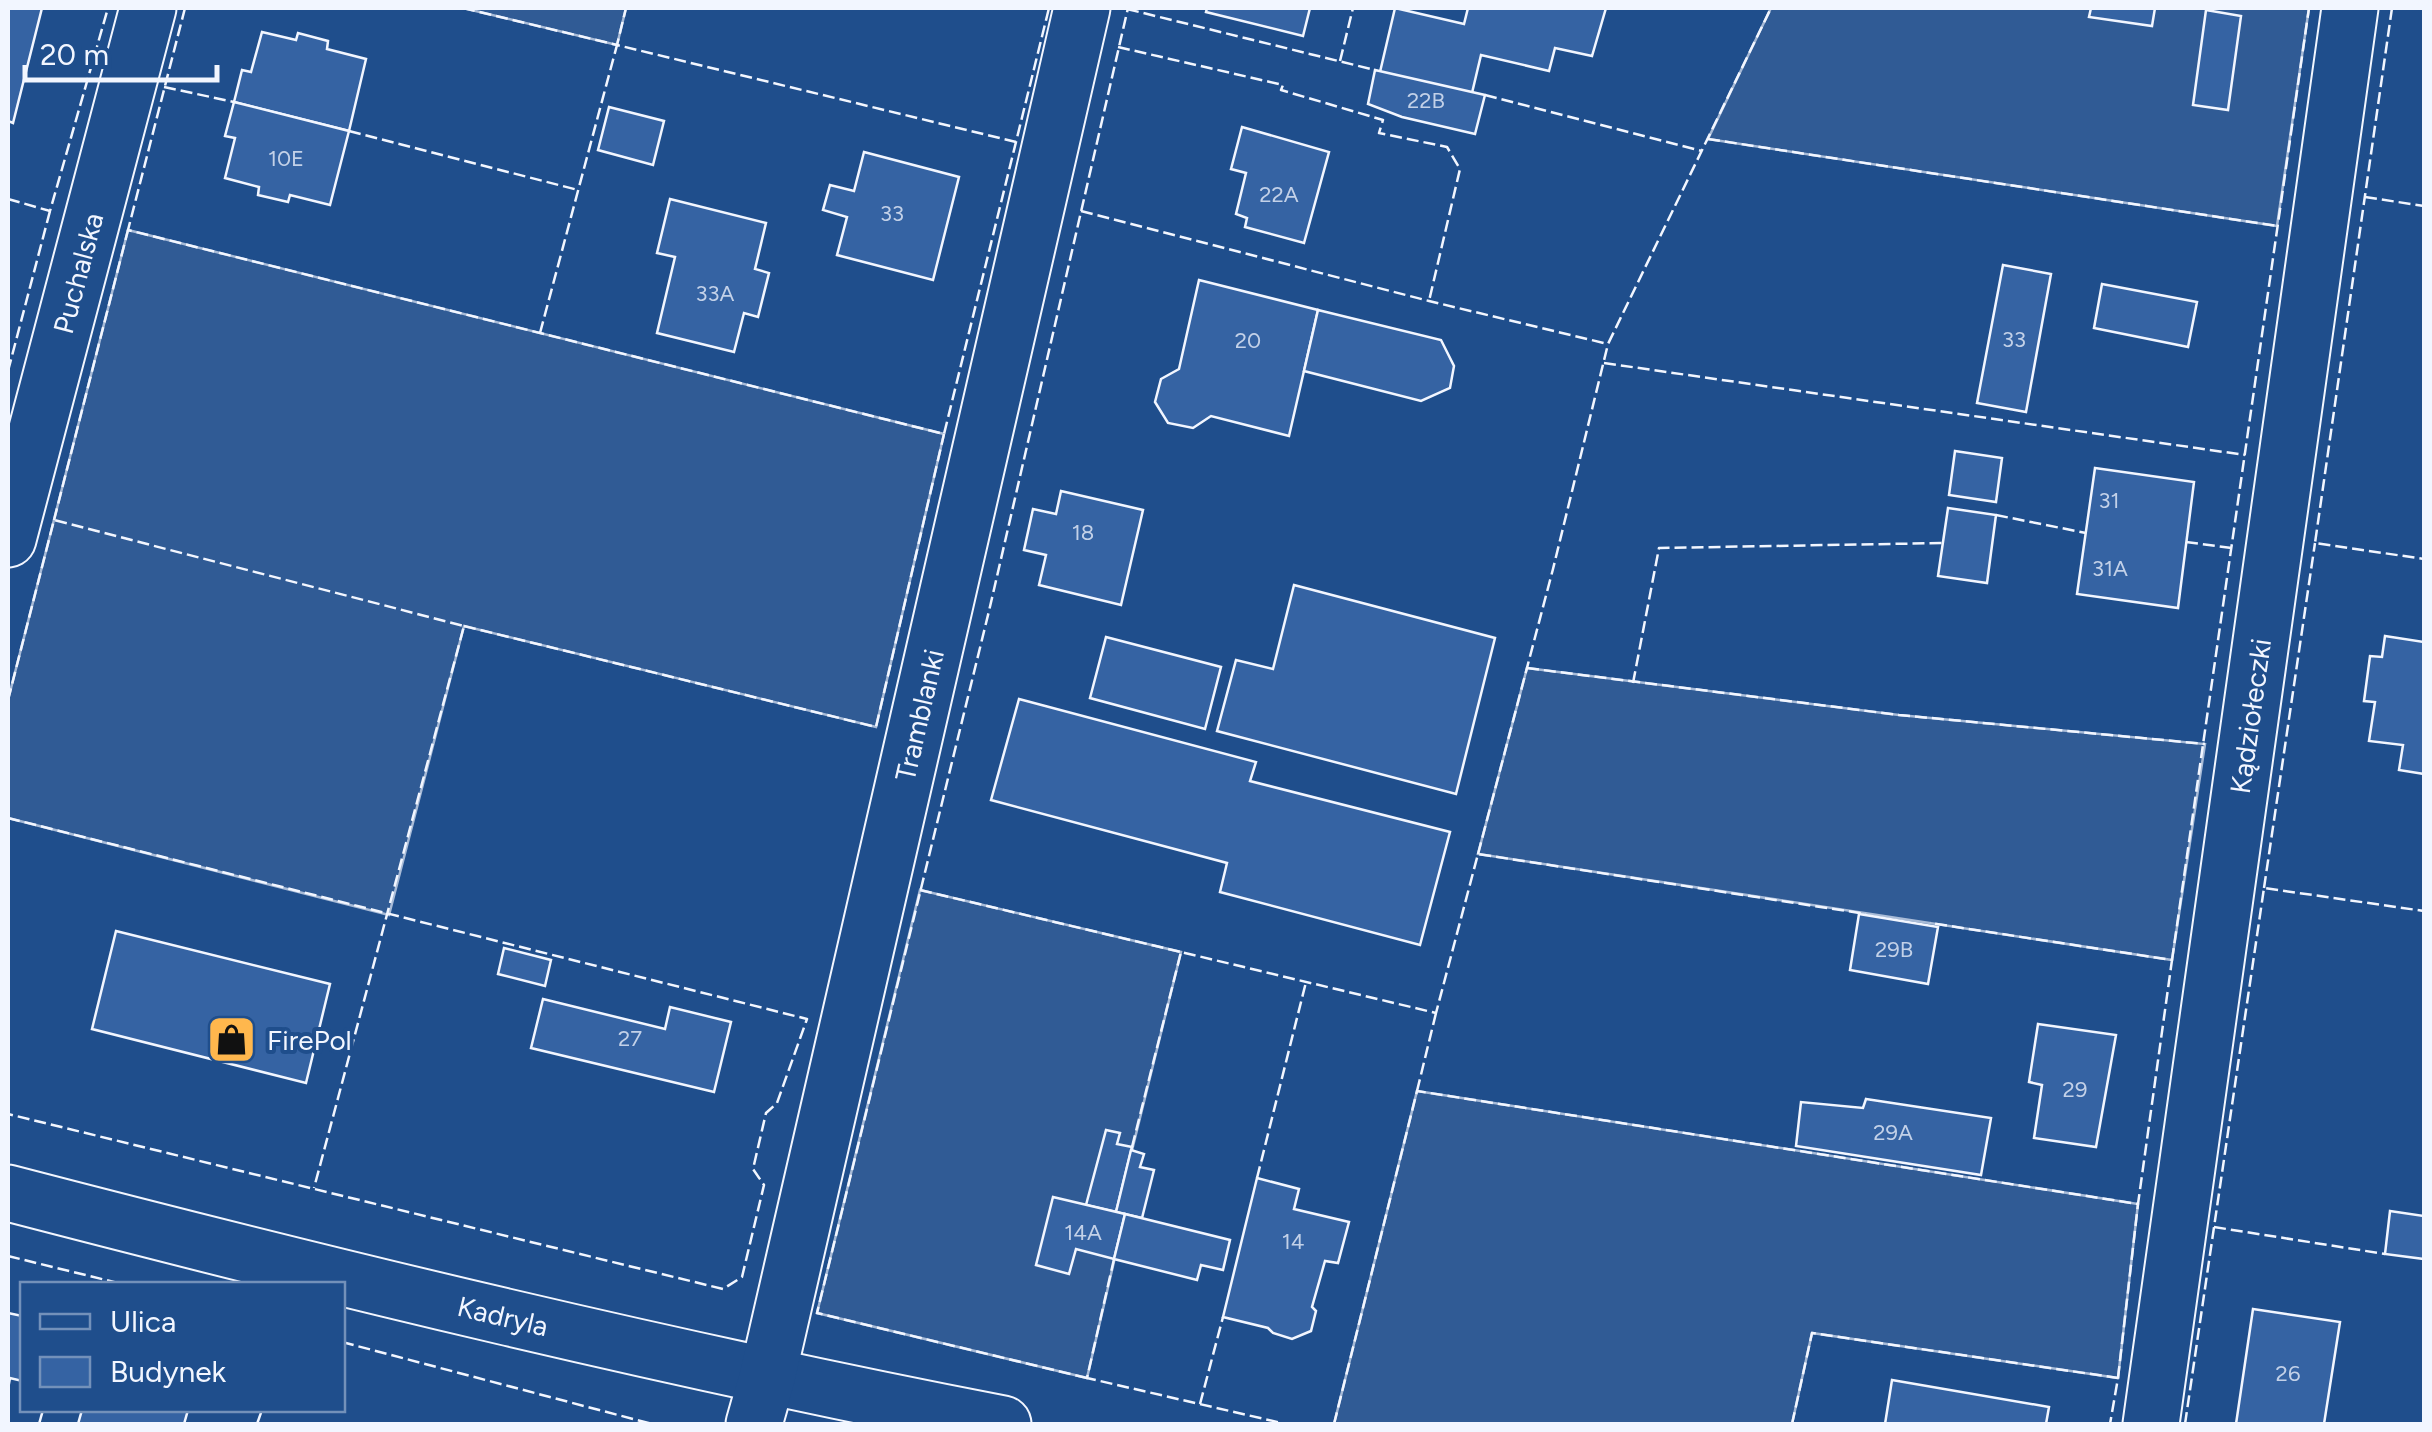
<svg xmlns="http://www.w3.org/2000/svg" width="2432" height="1432" font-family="Figtree,sans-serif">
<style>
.built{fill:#305b95;stroke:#a8bbd7;stroke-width:2.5}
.building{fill:#3563a3;stroke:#f2f6ff;stroke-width:2.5}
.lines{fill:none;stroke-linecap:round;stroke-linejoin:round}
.street-casing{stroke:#f2f6ff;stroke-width:59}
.street{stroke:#1f4e8c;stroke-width:55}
.fence{stroke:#f2f6ff;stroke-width:2.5;stroke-dasharray:12 5;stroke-linecap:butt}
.labels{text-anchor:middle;stroke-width:8;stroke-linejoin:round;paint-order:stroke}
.number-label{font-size:22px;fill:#c3d1e8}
.street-label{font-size:28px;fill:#f2f6ff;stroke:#1f4e8c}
.poi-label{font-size:28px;fill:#f2f6ff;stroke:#1f4e8c;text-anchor:start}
</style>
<rect width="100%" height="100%" fill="#1f4e8c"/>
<g class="built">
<path d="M463 8H626L617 45Z"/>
<path d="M1771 8H2309L2277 226 1708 139Z"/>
<path d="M128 230 944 434 876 727 464 626 389 915 8 818V700Z"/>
<path d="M1527 668 1899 715 2205 744 2172 960 1478 854Z"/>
<path d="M920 890 1181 952 1117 1211 1125 1214 1087 1378 817 1313Z"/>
<path d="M1417 1091 2138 1204 2118 1378 1812 1333 1792 1424H1334Z"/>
</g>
<g class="building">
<path d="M8 8H42L13 123 8 121Z"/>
<path d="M1207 8H1310L1303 36 1206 12Z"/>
<path d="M1395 8 1464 24 1468 8H1606L1592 56 1555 48 1549 71 1481 55 1472 93 1380 72Z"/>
<path d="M2091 8H2155L2152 26 2089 17Z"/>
<path d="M2206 10 2241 16 2228 110 2193 105Z"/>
<path d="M262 32 296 40 298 33 328 41 327 49 366 59 349 131 234 102 242 70 251 72Z"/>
<path d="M1375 70 1485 95 1475 134 1402 117 1368 104Z"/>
<path d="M234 102 349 131 330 205 290 195 288 202 258 195 259 187 225 178 235 138 225 136Z"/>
<path d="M609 107 664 121 653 165 598 150Z"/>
<path d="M1242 127 1329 152 1304 243 1245 227 1247 218 1236 214 1246 173 1231 169Z"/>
<path d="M864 152 959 177 933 280 837 255 847 217 823 210 830 185 854 191Z"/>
<path d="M670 199 766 223 755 269 769 273 758 317 744 313 734 352 657 333 675 257 657 253Z"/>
<path d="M2003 265 2051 274 2026 412 1977 403Z"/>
<path d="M1199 280 1318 310 1289 436 1211 416 1193 428 1168 423 1155 402 1161 379 1179 369Z"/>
<path d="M2102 284 2197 302 2188 347 2094 328Z"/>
<path d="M1318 310 1441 340 1454 366 1450 388 1421 401 1304 371Z"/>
<path d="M1955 451 2002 458 1996 502 1949 495Z"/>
<path d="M2095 468 2194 482 2178 608 2077 594Z"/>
<path d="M1061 491 1143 510 1121 605 1039 585 1046 555 1024 550 1033 509 1056 514Z"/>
<path d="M1948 508 1996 515 1987 583 1938 576Z"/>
<path d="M1294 585 1495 638 1456 794 1217 731 1236 660 1273 669Z"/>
<path d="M2385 636 2424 642V774L2399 770 2403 745 2369 741 2375 702 2364 701 2370 656 2382 657Z"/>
<path d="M1106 637 1221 667 1205 729 1090 698Z"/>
<path d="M1019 699 1256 762 1250 781 1450 832 1420 945 1220 892 1227 863 991 800Z"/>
<path d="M1859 914 1938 927 1928 984 1850 970Z"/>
<path d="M116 931 330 984 306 1083 92 1029Z"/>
<path d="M504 948 551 960 545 986 498 974Z"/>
<path d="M543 999 665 1029 670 1007 731 1022 714 1092 531 1048Z"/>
<path d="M2038 1024 2116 1035 2096 1147 2034 1138 2042 1085 2029 1082Z"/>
<path d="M1866 1099 1991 1118 1981 1175 1796 1146 1801 1102 1863 1108Z"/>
<path d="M1106 1130 1120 1133 1117 1144 1132 1147 1116 1212 1086 1205Z"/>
<path d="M1131 1150 1144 1154 1140 1167 1154 1170 1142 1218 1116 1212Z"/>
<path d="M1257 1178 1299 1189 1294 1209 1349 1222 1338 1263 1325 1261 1312 1307 1316 1311 1311 1331 1292 1339 1273 1333 1268 1328 1223 1317Z"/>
<path d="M1053 1197 1125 1214 1114 1259 1076 1249 1069 1274 1036 1265Z"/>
<path d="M2390 1211 2424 1216V1259L2385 1254Z"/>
<path d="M1125 1214 1230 1240 1223 1270 1201 1265 1197 1280 1114 1259Z"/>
<path d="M2253 1309 2340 1322 2324 1424H2236Z"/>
<path d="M8 1313 22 1316V1313V1381L10 1378 8 1389Z"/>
<path d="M1892 1380 2049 1407 2046 1424H1885Z"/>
<path d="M82 1410H188L184 1424H78Z"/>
</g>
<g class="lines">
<defs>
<g id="street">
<path id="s1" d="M8 539 148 8"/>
<path id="s2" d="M8 1193C338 1279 668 1359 1003 1424"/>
<path id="s3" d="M754 1424 767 1378 1082 8"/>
<path id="s4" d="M2151 1424 2350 8"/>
</g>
</defs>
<use href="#street" class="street-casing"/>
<use href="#street" class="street"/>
<g class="fence">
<path d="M185 8 128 230 944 434 1049 8"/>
<path d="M463 8 617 45 626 8"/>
<path d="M2392 8 2315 543 2424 559"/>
<path d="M1127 9 1375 70"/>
<path d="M1118 47 1283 85 1281 90 1383 120 1379 133 1447 147 1460 169 1429 301"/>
<path d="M1340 61 1353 8"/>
<path d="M164 87 234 102"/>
<path d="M1485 95 1702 151"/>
<path d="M349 131 578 190"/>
<path d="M1708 139 2277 226"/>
<path d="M2365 197 2424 206"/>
<path d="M8 199 50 211 108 8"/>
<path d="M1081 211 1429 301 1608 344"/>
<path d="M540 333 617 45 1016 142"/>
<path d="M1604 363 2245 455"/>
<path d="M8 371 50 211 46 210"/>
<path d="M1996 515 2086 533"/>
<path d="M54 520 128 230"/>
<path d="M2186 542 2232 548"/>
<path d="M464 626 876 727 944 434"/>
<path d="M1527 668 1899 715 2205 744"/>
<path d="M1633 683 1659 548 1943 543"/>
<path d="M8 700 54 520 464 626 314 1188"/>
<path d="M8 818 807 1019 777 1103 766 1113 753 1169 764 1185 742 1277 723 1289 8 1114"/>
<path d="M1478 854 1553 569 1608 344 1771 8"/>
<path d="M2264 888 2315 543"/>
<path d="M920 890 1181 952"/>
<path d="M2172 960 2309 8"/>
<path d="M1417 1091 1436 1013"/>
<path d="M1132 1147 1181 952 1436 1013 1478 854 1866 914"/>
<path d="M1257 1178 1306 982"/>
<path d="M2214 1227 2385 1254"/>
<path d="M8 1256 122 1284"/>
<path d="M1114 1259 1087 1378 1286 1424"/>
<path d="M342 1342 652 1424"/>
<path d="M1087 1378 817 1313 989 611 1128 8"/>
<path d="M2118 1378 2138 1204"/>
<path d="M1200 1404 1223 1317"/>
<path d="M39 1424 43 1410"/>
<path d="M257 1424 262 1410"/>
<path d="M1334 1424 1417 1091 2138 1204 2172 960 1930 923"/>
<path d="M1792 1424 1812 1333 2118 1378 2110 1424"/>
<path d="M2185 1424 2264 888 2424 911"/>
</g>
</g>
<defs>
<symbol id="shop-square" viewBox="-11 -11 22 22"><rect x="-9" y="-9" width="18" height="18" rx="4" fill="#ffb74d" stroke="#1f4e8c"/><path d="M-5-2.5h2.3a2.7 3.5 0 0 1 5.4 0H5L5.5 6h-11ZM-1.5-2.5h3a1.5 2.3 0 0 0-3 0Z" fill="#111"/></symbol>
</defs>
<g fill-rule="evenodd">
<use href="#shop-square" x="204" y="1012" width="55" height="55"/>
</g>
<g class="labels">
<g class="number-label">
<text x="1426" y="108">22B</text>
<text x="286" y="166">10E</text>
<text x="1279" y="202">22A</text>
<text x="892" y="221">33</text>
<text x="715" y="301">33A</text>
<text x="2014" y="347">33</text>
<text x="1248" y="348">20</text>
<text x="2109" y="508">31</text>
<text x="1083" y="540">18</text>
<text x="2110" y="576">31A</text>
<text x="1894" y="957">29B</text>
<text x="630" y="1046">27</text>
<text x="2075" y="1097">29</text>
<text x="1893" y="1140">29A</text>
<text x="1083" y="1240">14A</text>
<text x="1293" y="1249">14</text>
<text x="2288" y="1381">26</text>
</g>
<g class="street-label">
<text dy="10" stroke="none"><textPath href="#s1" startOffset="275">Puchalska</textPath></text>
<text dy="10" stroke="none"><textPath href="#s3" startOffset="728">Tramblanki</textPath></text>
<text dy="10" stroke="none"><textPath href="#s4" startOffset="715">Kądziołeczki</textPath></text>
<text dy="10" stroke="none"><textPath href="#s2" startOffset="510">Kadryla</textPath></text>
</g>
<g class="poi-label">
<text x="267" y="1050">FirePol</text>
</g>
</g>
<rect width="2432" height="1432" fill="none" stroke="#f2f6ff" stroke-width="20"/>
<rect x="20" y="1282" width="325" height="130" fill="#1f4e8c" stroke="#7391ba" stroke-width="2.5"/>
<rect x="40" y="1314" width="50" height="15" fill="#1f4e8c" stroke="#7391ba" stroke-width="2.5"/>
<text x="110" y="1332" font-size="30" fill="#f2f6ff">Ulica</text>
<rect x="40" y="1357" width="50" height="30" fill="#3563a3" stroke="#7391ba" stroke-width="2.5"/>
<text x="110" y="1382" font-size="30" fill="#f2f6ff">Budynek</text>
<path d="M25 65v15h192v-15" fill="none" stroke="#f2f6ff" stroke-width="5"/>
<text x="40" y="65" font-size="30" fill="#f2f6ff" stroke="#1f4e8c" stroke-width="8" paint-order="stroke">20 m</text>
</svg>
